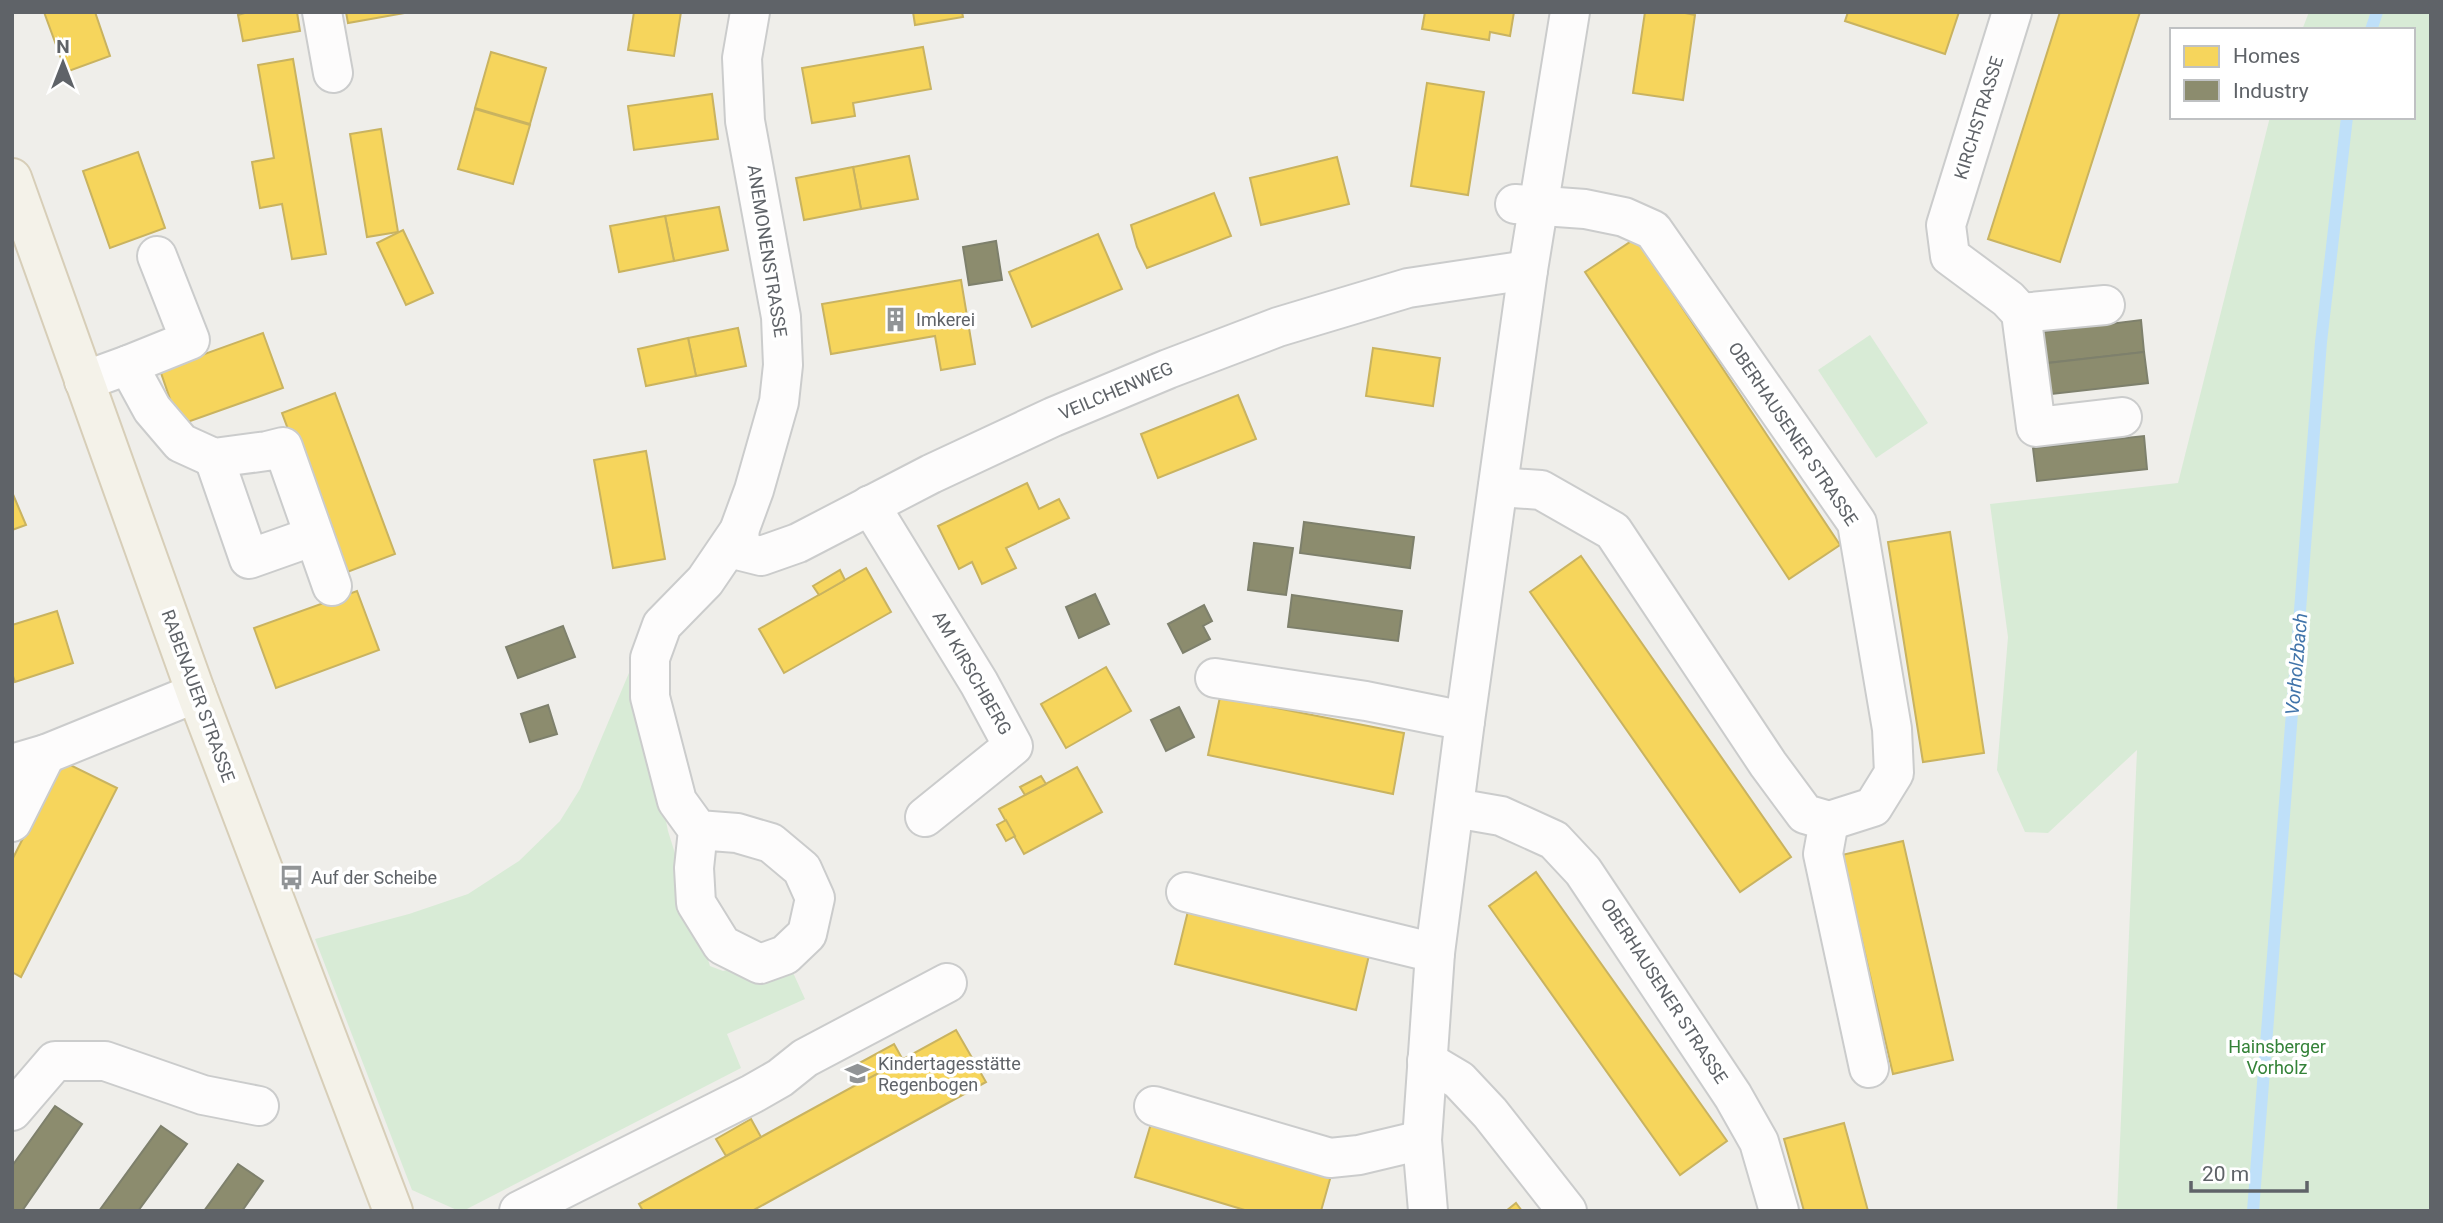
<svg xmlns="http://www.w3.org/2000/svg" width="2443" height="1223" font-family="Roboto,sans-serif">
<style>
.green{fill:#d8ebd6}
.homes{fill:#f6d55c;stroke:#c9b360;stroke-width:2}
.industry{fill:#8c8c6e;stroke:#7e806c;stroke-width:2}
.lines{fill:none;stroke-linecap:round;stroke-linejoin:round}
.stream{stroke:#bfe0f9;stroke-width:12}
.minor-casing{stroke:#cbcccc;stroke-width:42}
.major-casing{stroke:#d7ceb8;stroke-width:42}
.minor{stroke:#fdfcfc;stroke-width:38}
.major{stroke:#f4f2e9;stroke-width:38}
.labels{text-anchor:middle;stroke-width:7;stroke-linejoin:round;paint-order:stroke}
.street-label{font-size:18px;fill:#5f6368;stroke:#fff}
.poi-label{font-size:18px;fill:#5f6368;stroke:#fff;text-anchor:start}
.park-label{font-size:18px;fill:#348238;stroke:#fff}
.water-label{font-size:19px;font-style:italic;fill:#4174aa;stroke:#fff}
</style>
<rect width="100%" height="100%" fill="#efeeea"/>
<g class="green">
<path d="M2309 12H2431V1211H2117L2137 750 2048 833 2025 832 1997 770 2008 637 1990 504 2178 483 2270 117H2413V30H2302Z"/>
<path d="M1870 335 1928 423 1876 458 1818 370Z"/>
<path d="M634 661 668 831 710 966 723 971 785 955 805 999 727 1034 741 1068 463 1211H459L412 1190 315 939 409 914 468 894 519 861 560 821 580 789Z"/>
</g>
<g class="homes">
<path d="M44 12H95L110 56 66 72Z"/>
<path d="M248 12H297L300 31 243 41 238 15Z"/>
<path d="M346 12H405V13L348 23Z"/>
<path d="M634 12H681L674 56 628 50Z"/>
<path d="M913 12H962L963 17 915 25Z"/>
<path d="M1425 12H1514L1510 36 1490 32 1489 40 1422 29Z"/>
<path d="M1645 12H1680L1695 15 1683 100 1633 93Z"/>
<path d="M1848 12H1959L1945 54 1845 21Z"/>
<path d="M2060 12H2140L2060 262 1988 239Z"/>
<path d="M923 47 931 89 853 103 855 116 812 123 802 68Z"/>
<path d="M491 52 546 68 530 124 475 108Z"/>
<path d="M293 59 326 254 292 259 282 204 260 208 252 162 274 158 258 65Z"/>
<path d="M1427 83 1484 92 1468 195 1411 186Z"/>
<path d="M712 94 718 139 634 150 628 106Z"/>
<path d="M475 109 530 125 513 184 458 169Z"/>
<path d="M381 129 398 232 367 237 350 134Z"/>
<path d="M138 152 165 228 110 248 83 171Z"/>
<path d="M909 156 918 199 861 209 853 167Z"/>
<path d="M1337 157 1349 204 1261 225 1250 178Z"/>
<path d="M853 167 861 209 804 220 796 178Z"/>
<path d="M1214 193 1231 236 1147 268 1137 247 1131 225Z"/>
<path d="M719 207 728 250 674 261 665 216Z"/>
<path d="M665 216 674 261 619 272 610 226Z"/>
<path d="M403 230 433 293 406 305 377 243Z"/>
<path d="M1098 234 1122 289 1032 327 1009 272Z"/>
<path d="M1636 238 1840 545 1789 579 1585 272Z"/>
<path d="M961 280 975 364 941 370 935 336 831 354 822 304Z"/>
<path d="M738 328 746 366 696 376 688 338Z"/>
<path d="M263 333 283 388 179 425 160 370Z"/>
<path d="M688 338 696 376 646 386 638 349Z"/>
<path d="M1373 348 1440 358 1433 406 1366 396Z"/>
<path d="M335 393 395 554 342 574 282 413Z"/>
<path d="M1238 395 1256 439 1158 478 1141 434Z"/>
<path d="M646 451 665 559 613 568 594 460Z"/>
<path d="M1027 483 1039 509 1059 499 1069 518 1006 548 1016 568 982 584 972 562 959 569 938 526Z"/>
<path d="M12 492 26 525 12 530Z"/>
<path d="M1950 532 1984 753 1923 762 1888 542Z"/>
<path d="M1581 556 1791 857 1740 892 1530 592Z"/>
<path d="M866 568 891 612 784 673 759 629Z"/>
<path d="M840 570 845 580 819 595 813 586Z"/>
<path d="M357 591 379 650 276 688 254 628Z"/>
<path d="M57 611 73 663 15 682 12 673V625Z"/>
<path d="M1106 667 1131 711 1066 748 1041 704Z"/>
<path d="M1220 697 1404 733 1393 794 1208 755Z"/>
<path d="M62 761 117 788 21 977 12 972V860Z"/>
<path d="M1077 767 1102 812 1024 854 999 809Z"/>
<path d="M1041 776 1046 784 1025 795 1020 787Z"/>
<path d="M1006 820 1015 836 1006 841 997 825Z"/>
<path d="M1903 841 1953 1060 1893 1074 1842 855Z"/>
<path d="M1536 872 1727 1141 1680 1175 1489 906Z"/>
<path d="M1189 907 1370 951 1356 1010 1175 964Z"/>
<path d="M956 1030 986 1082 752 1211H643L639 1204Z"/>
<path d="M894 1044 903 1060 862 1082 854 1066Z"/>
<path d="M1153 1117 1332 1172 1321 1211H1248L1135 1177Z"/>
<path d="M751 1119 761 1137 726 1156 716 1139Z"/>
<path d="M1844 1123 1868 1211H1804L1784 1139Z"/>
<path d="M1516 1203 1522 1211H1506Z"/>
</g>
<g class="industry">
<path d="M996 241 1002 280 969 285 963 247Z"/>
<path d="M2141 320 2144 352 2039 364 2036 333Z"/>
<path d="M2144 352 2148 383 2043 395 2039 364Z"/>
<path d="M2144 436 2147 469 2037 481 2033 448Z"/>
<path d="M1304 522 1414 537 1410 568 1300 553Z"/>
<path d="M1254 543 1293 548 1286 595 1248 590Z"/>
<path d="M1095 594 1109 624 1079 638 1066 607Z"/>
<path d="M1292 595 1402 611 1398 641 1288 627Z"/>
<path d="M1204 605 1212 621 1203 626 1210 639 1183 653 1168 624Z"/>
<path d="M563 626 575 657 518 678 506 647Z"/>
<path d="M548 705 557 734 530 742 521 714Z"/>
<path d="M1179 707 1194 737 1166 751 1151 720Z"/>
<path d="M55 1106 82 1124 22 1211H12V1166Z"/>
<path d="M161 1126 187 1144 138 1211H99Z"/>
<path d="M238 1164 263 1181 242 1211H204Z"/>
</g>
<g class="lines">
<g class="stream">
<path d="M2371 30 2377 12"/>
<path d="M2253 1211 2321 342 2347 117"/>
</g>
<defs>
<g id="minor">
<path d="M322 12 333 73"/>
<path d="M2012 12 1946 225 1950 256 2008 299 2021 313 2036 427 2122 417"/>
<path d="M2021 313 2105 305"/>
<path d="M128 365 190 340 157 256"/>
<path d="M84 381 128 365 152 409 181 443 214 458 267 451 283 447 332 586"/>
<path d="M214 458 249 559 314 536"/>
<path d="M1498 487 1541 490 1613 531 1768 764 1805 814 1829 821 1873 807 1894 773 1892 729 1857 523 1653 230 1624 217 1585 209 1515 204"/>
<path d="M870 505 979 683 1013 746 925 817"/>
<path d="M739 531 741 551 761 556 798 543 931 474 1053 417 1168 369 1278 327 1408 288 1528 270"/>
<path d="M1215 678 1366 701 1465 721"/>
<path d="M12 764 46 754 196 693"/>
<path d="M1455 808 1501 816 1554 840 1583 871 1733 1096 1759 1142 1779 1211"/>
<path d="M1829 821 1823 854 1869 1068"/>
<path d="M12 822 46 754"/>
<path d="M698 830 737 833 771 843 802 869 815 898 807 934 785 955 760 964 722 945 696 903 694 868 698 830 677 801 650 697V658L662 625 705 581 739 531 754 490 779 402 783 365 781 317 745 121 742 58 750 12"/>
<path d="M1186 892 1435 953"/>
<path d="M1427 1061 1459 1080 1490 1113 1567 1211"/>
<path d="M1154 1106 1330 1158 1359 1155 1422 1140"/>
<path d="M12 1111 55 1061H105L203 1095 259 1106"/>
<path d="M519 1211 752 1094 780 1078 805 1058 947 983"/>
<path d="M1428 1211 1422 1140 1435 953 1465 721 1528 270 1570 12"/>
</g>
<path id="major" d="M12 178 196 693 393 1211"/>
</defs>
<use href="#minor" class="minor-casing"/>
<use href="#major" class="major-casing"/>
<use href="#minor" class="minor"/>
<use href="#major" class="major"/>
</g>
<defs>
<symbol id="building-bare" viewBox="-9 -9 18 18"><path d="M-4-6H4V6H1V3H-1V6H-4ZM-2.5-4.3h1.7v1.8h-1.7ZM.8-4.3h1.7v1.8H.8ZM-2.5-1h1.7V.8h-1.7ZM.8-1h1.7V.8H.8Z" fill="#919496" stroke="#fff" stroke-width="2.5" paint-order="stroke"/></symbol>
<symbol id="bus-bare" viewBox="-9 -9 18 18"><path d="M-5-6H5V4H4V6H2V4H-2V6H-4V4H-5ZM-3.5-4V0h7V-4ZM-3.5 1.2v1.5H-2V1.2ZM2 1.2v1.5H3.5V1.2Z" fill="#919496" stroke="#fff" stroke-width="2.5" paint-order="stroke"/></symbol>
<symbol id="school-bare" viewBox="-9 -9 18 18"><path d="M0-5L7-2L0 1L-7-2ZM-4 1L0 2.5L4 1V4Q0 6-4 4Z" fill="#919496" stroke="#fff" stroke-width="2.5" paint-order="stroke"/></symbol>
</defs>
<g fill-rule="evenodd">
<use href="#building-bare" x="878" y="302" width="35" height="35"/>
<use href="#bus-bare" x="274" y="860" width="35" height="35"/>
<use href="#school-bare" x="840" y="1056" width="35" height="35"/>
</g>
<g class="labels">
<g class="street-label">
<text transform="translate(1979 118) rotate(-73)" y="6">KIRCHSTRASSE</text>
<text transform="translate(767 251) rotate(81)" y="6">ANEMONENSTRASSE</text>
<text transform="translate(1116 391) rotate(-23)" y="6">VEILCHENWEG</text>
<text transform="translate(1793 434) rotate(56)" y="6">OBERHAUSENER STRASSE</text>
<text transform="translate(972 673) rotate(60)" y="6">AM KIRSCHBERG</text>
<text transform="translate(198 696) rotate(70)" y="6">RABENAUER STRASSE</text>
<text transform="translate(1664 991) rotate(57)" y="6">OBERHAUSENER STRASSE</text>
</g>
<g class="poi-label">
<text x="916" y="326">Imkerei</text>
<text x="311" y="884">Auf der Scheibe</text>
<text x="878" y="1070">Kindertagesstätte<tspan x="878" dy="21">Regenbogen</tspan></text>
</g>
<g class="park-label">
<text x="2277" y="1053">Hainsberger<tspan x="2277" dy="21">Vorholz</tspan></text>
</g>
<g class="water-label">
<text transform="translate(2296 664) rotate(-85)" y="7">Vorholzbach</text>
</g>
</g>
<rect width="2443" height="1223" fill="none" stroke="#5f6368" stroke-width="28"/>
<rect x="2170" y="28" width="245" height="91" fill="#ffffff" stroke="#bfc1c3" stroke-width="2"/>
<rect x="2184" y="46" width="35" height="21" fill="#f6d55c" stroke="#bfc1c3" stroke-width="2"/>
<text x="2233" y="63" font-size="21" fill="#5f6368">Homes</text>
<rect x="2184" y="80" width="35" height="21" fill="#8c8c6e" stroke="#bfc1c3" stroke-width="2"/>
<text x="2233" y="98" font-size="21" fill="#5f6368">Industry</text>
<g transform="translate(63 63)" stroke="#ffffff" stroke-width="5" paint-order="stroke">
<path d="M0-5L12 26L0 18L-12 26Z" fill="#5f6368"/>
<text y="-10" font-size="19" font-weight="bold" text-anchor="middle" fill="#5f6368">N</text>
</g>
<path d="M2191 1181v10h116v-10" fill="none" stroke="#5f6368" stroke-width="3.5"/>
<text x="2202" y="1181" font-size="21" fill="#5f6368" stroke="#ffffff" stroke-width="5" paint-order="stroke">20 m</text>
</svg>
